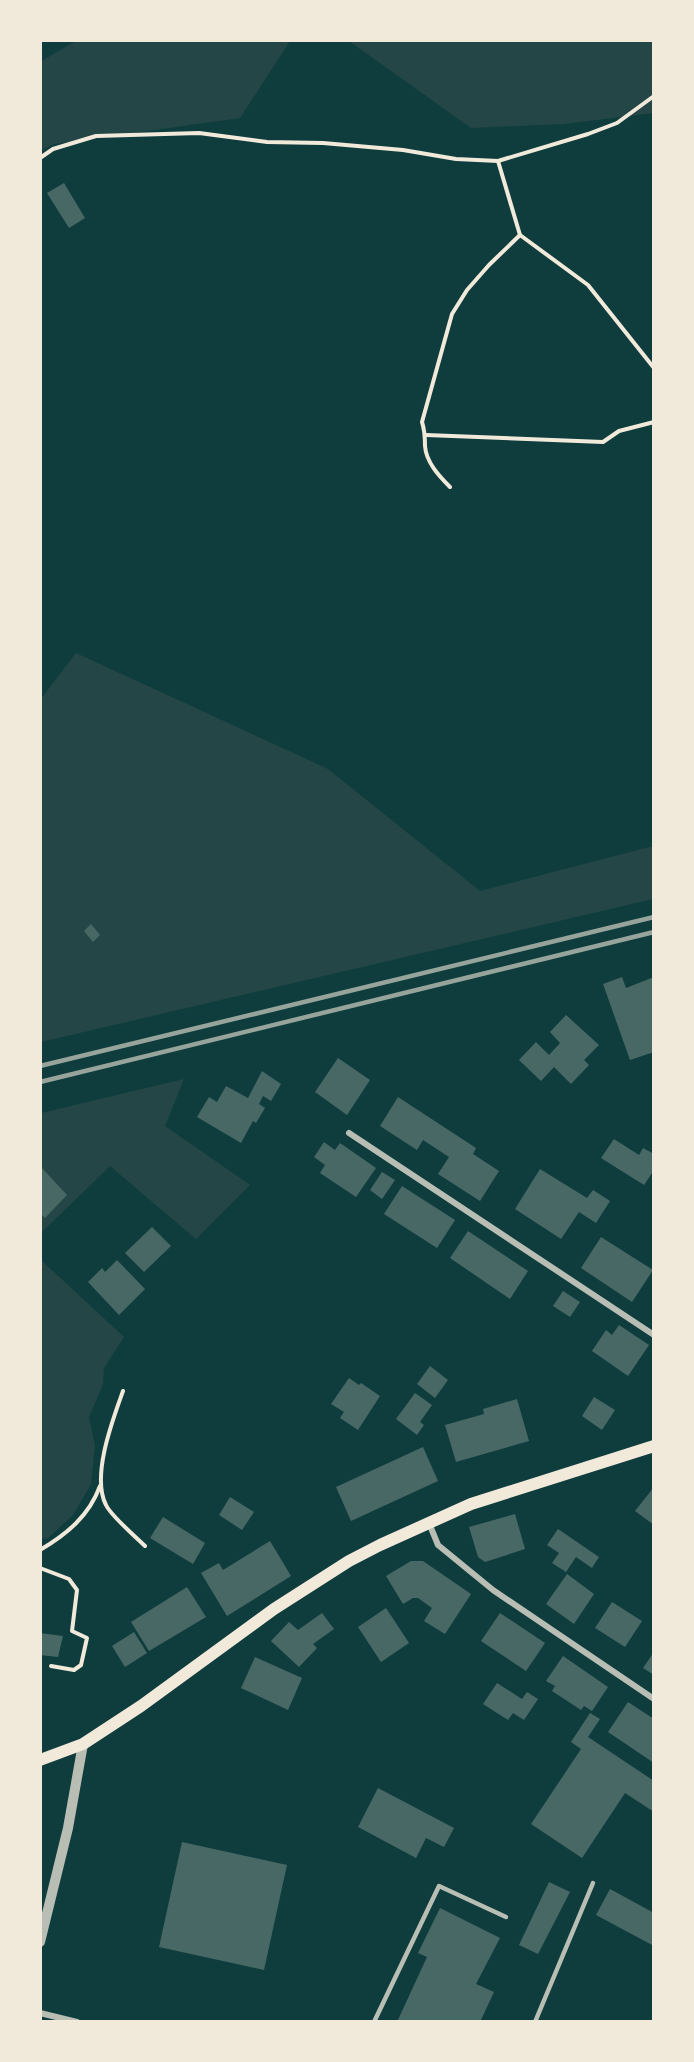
<svg xmlns="http://www.w3.org/2000/svg" width="694" height="2062" font-family="Rubik,sans-serif">
<style>
.green{fill:#244646}
.building{fill:#486865}
.lines{fill:none;stroke-linecap:round;stroke-linejoin:round}
.path{stroke:#f1e9da;stroke-width:4}
.service{stroke:#b8beb3;stroke-width:4.5}
.minor{stroke:#b8beb3;stroke-width:6}
.tertiary{stroke:#b8beb3;stroke-width:10}
.secondary{stroke:#f1e9da;stroke-width:12}
.rail{stroke:#97a49c;stroke-width:4.5}
</style>
<rect width="100%" height="100%" fill="#0f3d3e"/>
<g class="green">
<path d="M76 41H290L240 118 55 144 41 150 40 62Z"/>
<path d="M349 41H653V113L564 124 471 128Z"/>
<path d="M76 653 328 769 480 891 653 846V899L41 1042 40 700Z"/>
<path d="M184 1079 165 1126 250 1185 196 1239 110 1166 41 1233V1113Z"/>
<path d="M41 1260 124 1337 104 1368 103 1384 89 1417 95 1446 91 1484 73 1515 48 1538 41 1539Z"/>
</g>
<g class="building">
<path d="M64 183 85 218 69 228 47 193Z"/>
<path d="M91 924 100 935 93 942 84 931Z"/>
<path d="M622 977 626 988 654 977V1052L630 1060 603 984Z"/>
<path d="M566 1015 599 1045 584 1060 589 1065 571 1084 554 1067 541 1081 519 1060 536 1042 549 1055 560 1043 550 1032Z"/>
<path d="M338 1058 370 1080 347 1115 315 1092Z"/>
<path d="M262 1071 281 1084 271 1101 263 1096 259 1104 265 1108 256 1123 253 1121 241 1143 197 1117 209 1097 217 1102 226 1086 248 1098Z"/>
<path d="M398 1097 476 1148 473 1154 499 1171 480 1201 438 1174 449 1157 423 1140 417 1150 380 1126Z"/>
<path d="M614 1139 639 1155 643 1148 654 1154V1170L644 1185 601 1158Z"/>
<path d="M324 1142 335 1150 340 1143 376 1168 356 1197 320 1173 325 1165 314 1157Z"/>
<path d="M40 1166 67 1195 45 1218 40 1214Z"/>
<path d="M540 1169 587 1198 593 1190 610 1201 596 1223 579 1212 561 1239 515 1209Z"/>
<path d="M382 1172 395 1180 382 1199 370 1190Z"/>
<path d="M402 1186 455 1220 437 1248 384 1214Z"/>
<path d="M152 1227 171 1246 144 1272 125 1253Z"/>
<path d="M468 1231 528 1271 510 1299 450 1258Z"/>
<path d="M601 1237 653 1270 632 1302 581 1268Z"/>
<path d="M117 1260 145 1289 119 1315 88 1282 102 1268 105 1272Z"/>
<path d="M563 1291 580 1302 570 1317 553 1306Z"/>
<path d="M619 1325 649 1345 628 1376 592 1351 606 1330 612 1335Z"/>
<path d="M430 1366 448 1380 435 1398 417 1384Z"/>
<path d="M349 1378 359 1385 361 1383 380 1396 358 1430 340 1418 344 1412 331 1404Z"/>
<path d="M415 1393 432 1405 420 1422 424 1425 417 1435 396 1419Z"/>
<path d="M594 1397 615 1410 602 1430 582 1416Z"/>
<path d="M517 1399 529 1441 456 1462 445 1425 484 1414 483 1409Z"/>
<path d="M423 1447 438 1481 351 1521 336 1487Z"/>
<path d="M654 1487V1525L635 1511Z"/>
<path d="M230 1497 254 1512 242 1530 219 1515Z"/>
<path d="M515 1514 525 1549 485 1562 478 1557 469 1527Z"/>
<path d="M163 1517 205 1543 193 1564 150 1538Z"/>
<path d="M558 1529 599 1557 592 1568 576 1557 566 1572 552 1563 559 1553 547 1545Z"/>
<path d="M270 1541 291 1576 227 1616 201 1573 219 1563 223 1570Z"/>
<path d="M411 1561H423L471 1594 445 1634 424 1621 432 1608 418 1598H413L403 1604 386 1576Z"/>
<path d="M567 1574 594 1594 574 1624 546 1604Z"/>
<path d="M187 1587 206 1617 149 1651 131 1622Z"/>
<path d="M612 1602 642 1621 625 1647 595 1628Z"/>
<path d="M386 1608 409 1643 381 1662 358 1627Z"/>
<path d="M322 1613 334 1629 313 1644 317 1648 299 1667 271 1641 289 1622 298 1630Z"/>
<path d="M500 1613 545 1643 526 1671 481 1641Z"/>
<path d="M134 1632 147 1653 125 1667 112 1646Z"/>
<path d="M40 1633 63 1636 58 1657 40 1655Z"/>
<path d="M654 1652V1675L643 1668Z"/>
<path d="M563 1656 608 1687 592 1711 584 1706 581 1710 552 1691 555 1686 546 1681Z"/>
<path d="M255 1657 302 1678 288 1710 241 1688Z"/>
<path d="M497 1683 522 1699 527 1692 538 1699 524 1720 513 1713 508 1720 483 1704Z"/>
<path d="M628 1702 654 1719V1763L608 1732Z"/>
<path d="M590 1713 600 1719 588 1737 654 1781V1812L625 1793 582 1858 531 1824 581 1749 571 1742Z"/>
<path d="M378 1788 454 1828 444 1847 426 1838 416 1858 358 1827Z"/>
<path d="M182 1842 287 1865 264 1970 159 1947Z"/>
<path d="M549 1882 570 1892 538 1954 519 1945Z"/>
<path d="M610 1889 654 1913V1946L596 1915Z"/>
<path d="M440 1908 500 1938 476 1984 494 1992 480 2022H397L427 1957 418 1953Z"/>
</g>
<g class="lines">
<g class="path">
<path d="M40 158 53 149 96 136 199 133 267 142 323 143 403 150 456 159 498 161 588 134 617 123 654 96"/>
<path d="M498 161 520 235 588 285 654 368"/>
<path d="M426 435 603 442 619 431 654 422"/>
<path d="M450 487C439 476 426 462 425 446 425 437 425 431 422 422L452 314 467 290 489 265 520 235"/>
<path d="M123 1391C113 1419 91 1476 106 1505 111 1516 135 1536 145 1546"/>
<path d="M40 1550C67 1534 89 1516 100 1486"/>
<path d="M40 1568 69 1579 77 1590 72 1631 87 1638 81 1665 74 1670 51 1666"/>
</g>
<g class="service">
<path d="M374 2022 439 1886 506 1917"/>
<path d="M535 2022 593 1883"/>
</g>
<g class="minor">
<path d="M349 1133 654 1335"/>
<path d="M429 1523 438 1545 493 1590 654 1699"/>
<path d="M40 2013 77 2022"/>
</g>
<path class="tertiary" d="M40 1942 68 1828 83 1744"/>
<path class="secondary" d="M40 1760 83 1744 141 1706 274 1609 349 1561 380 1545 471 1504 654 1446"/>
<g class="rail">
<path d="M40 1066 654 917"/>
<path d="M40 1082 654 932"/>
</g>
</g>
<rect width="694" height="2062" fill="none" stroke="#f1e9da" stroke-width="84"/>
</svg>
